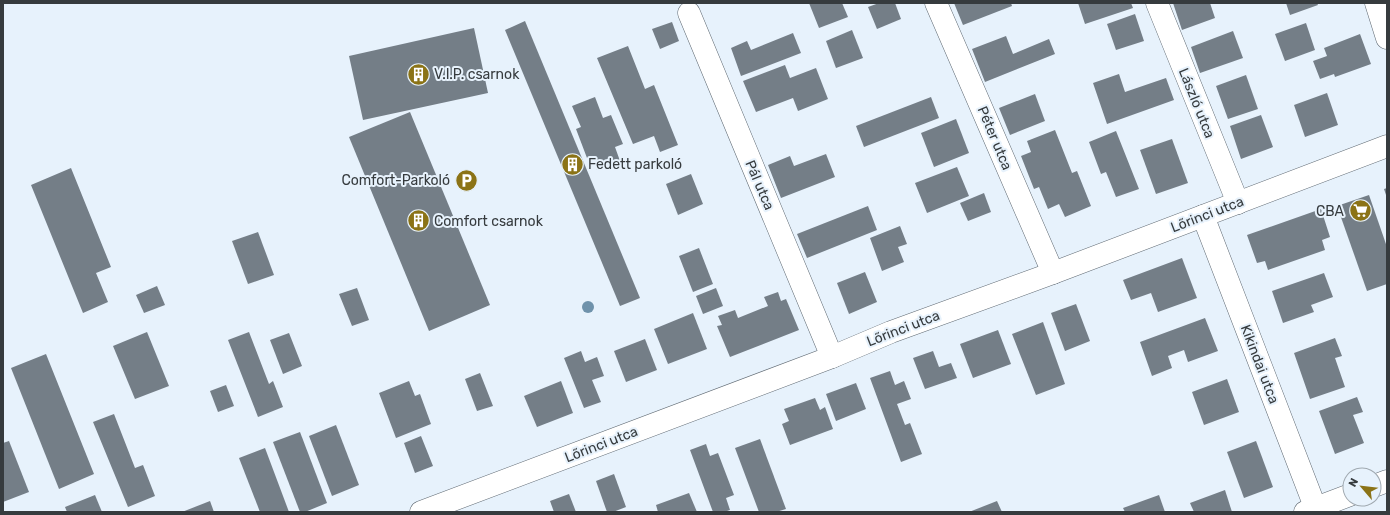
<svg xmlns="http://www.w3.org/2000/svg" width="1390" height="515" font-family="Rubik,sans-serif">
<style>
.building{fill:#747e87}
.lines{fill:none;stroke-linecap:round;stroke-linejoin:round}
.minor-casing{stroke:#606a73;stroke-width:23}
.minor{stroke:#fff;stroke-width:22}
.tree{fill:#6f92ab}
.labels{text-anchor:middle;stroke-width:4;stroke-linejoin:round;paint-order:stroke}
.poi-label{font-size:14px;fill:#363b3e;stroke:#e7f2fc;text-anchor:start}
.street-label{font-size:14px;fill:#363b3e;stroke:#e7f2fc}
</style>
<rect width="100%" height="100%" fill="#e7f2fc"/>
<g class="building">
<path d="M809 3H842L848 17 819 28Z"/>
<path d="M879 3H895L901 19 877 29 868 7Z"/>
<path d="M954 3H1011L1012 6 963 25Z"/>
<path d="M1078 3H1131L1133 8 1085 24Z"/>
<path d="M1173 3H1210L1215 18 1182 30Z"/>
<path d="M1286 3H1317L1318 5 1290 15Z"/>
<path d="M1135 14 1144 41 1116 50 1107 24Z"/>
<path d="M525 21 640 298 620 306 505 30Z"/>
<path d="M672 22 679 41 660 49 652 29Z"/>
<path d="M1306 23 1315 50 1285 61 1275 34Z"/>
<path d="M474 28 488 93 363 120 349 56Z"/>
<path d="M852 30 863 58 836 68 826 41Z"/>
<path d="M1233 31 1243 58 1200 73 1191 47Z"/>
<path d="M793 33 801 53 741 76 731 48 747 41 751 50Z"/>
<path d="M1360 34 1371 64 1335 77 1334 74 1320 79 1313 61 1327 56 1324 48Z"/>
<path d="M1006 36 1013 54 1049 39 1055 54 985 82 972 49Z"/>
<path d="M628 46 645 89 654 85 678 145 660 152 654 136 633 144 597 58Z"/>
<path d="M785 65 790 78 816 68 828 99 798 111 793 98 756 112 743 81Z"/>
<path d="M1119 74 1125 92 1166 78 1174 100 1107 124 1093 83Z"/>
<path d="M1246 75 1258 109 1228 119 1216 86Z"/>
<path d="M1327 93 1338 125 1305 137 1294 105Z"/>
<path d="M1035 94 1045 121 1010 135 999 108Z"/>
<path d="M595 97 603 118 611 115 623 144 615 147 620 161 597 170 592 156 587 158 576 129 581 127 572 106Z"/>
<path d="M931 97 939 118 864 147 856 126Z"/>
<path d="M410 112 490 305 429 331 349 137Z"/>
<path d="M1261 115 1273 147 1241 159 1230 126Z"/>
<path d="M956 119 969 153 934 167 921 133Z"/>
<path d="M1055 130 1072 173 1077 171 1091 206 1065 217 1059 204 1048 209 1039 187 1034 189 1021 156 1031 152 1027 141Z"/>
<path d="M1116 131 1139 189 1116 197 1106 172 1101 174 1089 142Z"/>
<path d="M1172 139 1188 183 1156 194 1140 150Z"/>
<path d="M826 154 835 177 781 198 768 165 790 156 794 166Z"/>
<path d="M957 167 969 196 927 213 915 183Z"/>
<path d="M71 168 111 267 96 273 108 302 83 313 31 185Z"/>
<path d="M691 174 703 204 678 215 666 184Z"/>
<path d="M1387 188V198L1384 189Z"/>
<path d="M984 193 991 212 968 221 960 203Z"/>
<path d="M1369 195 1387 247V284L1367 291 1337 206Z"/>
<path d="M868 206 877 230 807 258 797 234Z"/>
<path d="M1321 209 1330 237 1322 240 1325 250 1268 270 1265 261 1257 263 1247 235Z"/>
<path d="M900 226 907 244 898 247 904 262 882 271 870 238Z"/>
<path d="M258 232 274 275 248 284 232 241Z"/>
<path d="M699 248 713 284 693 292 679 256Z"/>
<path d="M1182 258 1197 298 1158 312 1151 293 1131 300 1123 280Z"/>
<path d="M865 272 877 302 849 314 837 283Z"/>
<path d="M1324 273 1333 297 1311 305 1314 312 1283 323 1272 291Z"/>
<path d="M157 286 165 305 144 313 136 295Z"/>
<path d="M357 288 369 320 352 326 339 294Z"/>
<path d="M716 288 723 306 703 314 696 296Z"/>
<path d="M778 292 781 301 786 299 799 330 730 357 717 326 722 325 718 316 735 310 738 318 768 306 764 297Z"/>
<path d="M1076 304 1090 341 1065 351 1051 313Z"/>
<path d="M693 313 707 349 668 364 654 329Z"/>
<path d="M1205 318 1218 351 1188 362 1184 350 1168 356 1172 368 1152 376 1140 342Z"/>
<path d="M1043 322 1065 384 1036 395 1012 334Z"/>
<path d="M998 330 1011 364 973 378 960 344Z"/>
<path d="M147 332 169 386 135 399 113 346Z"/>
<path d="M249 332 269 384 273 381 283 407 258 417 228 340Z"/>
<path d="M289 333 302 366 283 374 270 340Z"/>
<path d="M1335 338 1342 356 1335 358 1345 387 1310 399 1294 353Z"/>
<path d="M645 339 657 370 626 382 614 351Z"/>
<path d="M581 351 585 362 597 357 604 376 592 380 601 402 584 408 564 358Z"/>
<path d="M933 351 939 367 951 363 957 378 925 389 913 358Z"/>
<path d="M46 354 94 474 59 489 11 368Z"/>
<path d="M890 371 895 385 904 381 911 399 897 404 905 425 910 423 922 454 901 462 870 378Z"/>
<path d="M480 373 493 406 477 411 465 379Z"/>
<path d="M1227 379 1239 412 1204 425 1192 392Z"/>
<path d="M409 381 415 396 420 394 431 424 396 438 379 393Z"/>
<path d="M561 381 573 413 537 427 524 396Z"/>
<path d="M856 383 866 409 836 421 826 394Z"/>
<path d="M226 385 234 406 218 412 210 391Z"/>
<path d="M1357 397 1363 412 1353 415 1364 443 1335 454 1319 411Z"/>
<path d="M815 398 820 410 825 407 833 429 790 445 782 424 789 421 784 409Z"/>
<path d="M114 414 135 468 143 465 155 496 128 507 93 422Z"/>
<path d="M336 425 359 485 332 496 309 436Z"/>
<path d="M300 432 327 503 305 512H300L273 442Z"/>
<path d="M421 436 433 466 415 473 404 443Z"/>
<path d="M760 439 786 509 776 512H759L735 448Z"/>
<path d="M9 441 29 492 3 502V443Z"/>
<path d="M1256 441 1273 487 1244 498 1227 452Z"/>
<path d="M706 444 710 456 718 453 734 495 726 498 730 510 724 512H713L690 450Z"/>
<path d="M265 448 289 512H260L239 458Z"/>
<path d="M614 474 626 507 613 512H607L596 481Z"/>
<path d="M1225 490 1232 512H1194L1190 503Z"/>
<path d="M689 493 697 512H658L656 505Z"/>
<path d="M569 494 576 512H554L550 501Z"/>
<path d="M95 495 102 512H67L65 507Z"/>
<path d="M1159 495 1165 512H1125L1123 508Z"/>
<path d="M210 501 214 512H182Z"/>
<path d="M997 501 1002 512H969Z"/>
</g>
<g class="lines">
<defs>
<g id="minor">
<path d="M936 3 1053 273"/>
<path d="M1157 3 1238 203"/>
<path d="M1376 3 1387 38"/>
<path d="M689 13 832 357"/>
<path d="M1203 216 1317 512"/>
<path d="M1374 486 1387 481"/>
<path d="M421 512 832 357 891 332 1053 273 1387 146"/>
<path d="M1305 512 1350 495"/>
</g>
</defs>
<use href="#minor" class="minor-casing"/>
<use href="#minor" class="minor"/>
</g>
<circle class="tree" cx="588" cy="307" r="6"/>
<defs>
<symbol id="building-disc" viewBox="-11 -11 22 22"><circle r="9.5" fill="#8b7316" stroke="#e7f2fc"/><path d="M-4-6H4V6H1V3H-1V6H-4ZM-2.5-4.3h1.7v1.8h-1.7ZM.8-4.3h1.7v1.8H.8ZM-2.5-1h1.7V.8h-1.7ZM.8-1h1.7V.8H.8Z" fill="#fff"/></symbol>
<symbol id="parking-disc" viewBox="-11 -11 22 22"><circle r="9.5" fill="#8b7316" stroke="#e7f2fc"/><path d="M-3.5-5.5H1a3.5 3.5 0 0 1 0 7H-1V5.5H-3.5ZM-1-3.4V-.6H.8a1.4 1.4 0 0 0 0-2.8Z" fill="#fff"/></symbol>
<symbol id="supermarket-disc" viewBox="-11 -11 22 22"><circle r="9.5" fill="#8b7316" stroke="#e7f2fc"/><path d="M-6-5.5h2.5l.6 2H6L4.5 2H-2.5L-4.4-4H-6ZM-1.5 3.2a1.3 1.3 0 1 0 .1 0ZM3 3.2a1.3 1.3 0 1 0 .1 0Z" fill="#fff"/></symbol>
</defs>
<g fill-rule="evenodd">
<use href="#building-disc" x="406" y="62" width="25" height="25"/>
<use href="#building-disc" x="560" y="152" width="25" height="25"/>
<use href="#parking-disc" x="454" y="168" width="25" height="25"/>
<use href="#supermarket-disc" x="1348" y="198" width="25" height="25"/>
<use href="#building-disc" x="406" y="208" width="25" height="25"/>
</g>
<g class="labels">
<g class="poi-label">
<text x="434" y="79">V.I.P. csarnok</text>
<text x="588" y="169">Fedett parkoló</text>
<text x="450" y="185" text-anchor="end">Comfort-Parkoló</text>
<text x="1344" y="216" text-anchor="end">CBA</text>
<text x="434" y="226">Comfort csarnok</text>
</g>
<g class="street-label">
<text transform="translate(1197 103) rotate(68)" y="5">László utca</text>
<text transform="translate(995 138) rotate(67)" y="5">Péter utca</text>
<text transform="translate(760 185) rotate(67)" y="5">Pál utca</text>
<text transform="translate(1207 214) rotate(-21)" y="5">Lőrinci utca</text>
<text transform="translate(903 328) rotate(-21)" y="5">Lőrinci utca</text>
<text transform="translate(1260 364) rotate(69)" y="5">Kikindai utca</text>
<text transform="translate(601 444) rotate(-21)" y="5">Lőrinci utca</text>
</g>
</g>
<rect width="1390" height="515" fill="none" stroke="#363b3e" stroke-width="8"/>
<g transform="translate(1362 487) rotate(298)"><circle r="19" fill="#e7f2fc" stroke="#a0a9b0"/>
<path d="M0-3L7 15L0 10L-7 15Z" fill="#8b7316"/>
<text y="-6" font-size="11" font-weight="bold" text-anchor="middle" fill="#363b3e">N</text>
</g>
</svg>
